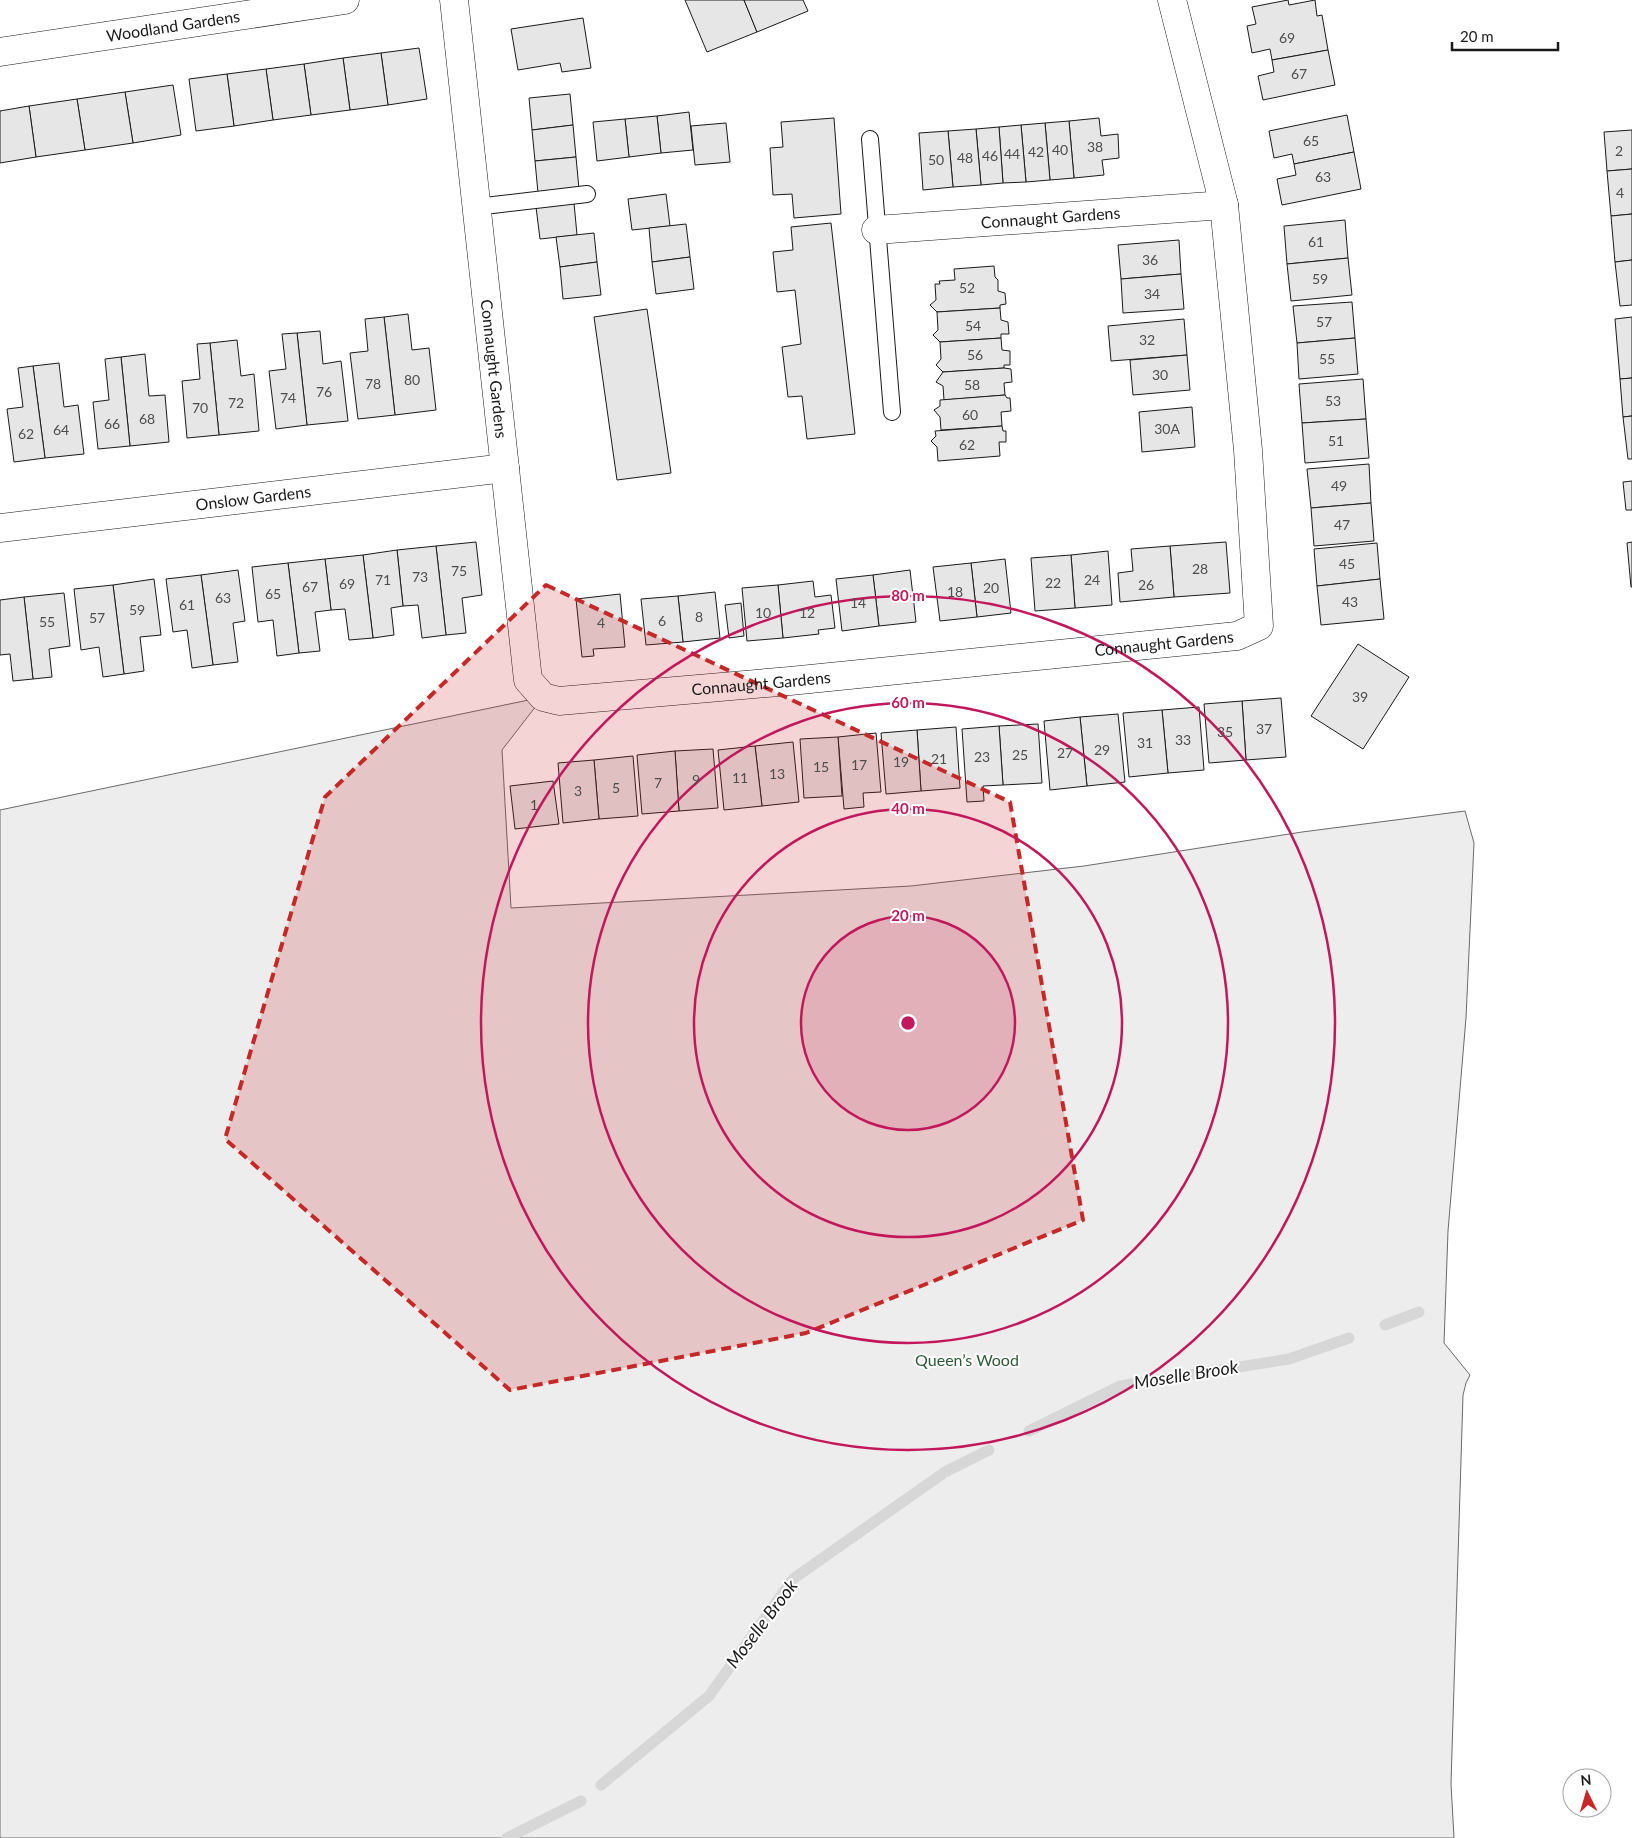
<svg xmlns="http://www.w3.org/2000/svg" width="1632" height="1838" font-family="Lato,sans-serif">
<style>
.green{fill:#ededed;stroke:#6a6a6a}
.lines{fill:none;stroke-linecap:round;stroke-linejoin:round}
.stream{stroke:#d7d7d7;stroke-width:11}
.building{fill:#e6e6e6;stroke:#1a1a1a}
.lane-casing{stroke:#1a1a1a;stroke-width:18}
.street-casing{stroke:#1a1a1a;stroke-width:29}
.lane{stroke:#fff;stroke-width:16}
.street{stroke:#fff;stroke-width:28}
.marked{fill:#c62828;fill-opacity:0.2;stroke:#c62828;stroke-width:4;stroke-dasharray:10 6;stroke-linejoin:round}
.ring{fill:none;stroke:#c2185b;stroke-width:2.5}
.labels{text-anchor:middle;stroke-width:4;stroke-linejoin:round;paint-order:stroke}
.number-label{font-size:14px;fill:#4d4d4d}
.street-label{font-size:16px;fill:#1a1a1a;stroke:#fff}
.park-label{font-size:16px;fill:#2b5a34;stroke:#fff}
.water-label{font-size:18px;font-style:italic;fill:#1a1a1a;stroke:#fff}
.centre{fill:#c2185b;stroke:#fff;stroke-width:2.5}
.ring-label{font-size:15px;text-anchor:middle;font-weight:bold;fill:#c2185b;stroke:#fff;stroke-width:4;stroke-linejoin:round;paint-order:stroke}
</style>
<rect width="100%" height="100%" fill="#fff"/>
<path class="green" d="M543 697 502 750 511 908 911 886 1084 866 1302 832 1465 811 1474 843 1466 1018 1448 1231 1444 1343 1470 1375 1466 1383 1463 1395 1451 1784 1454 1838H0V810Z"/>
<g class="lines">
<g class="stream">
<path d="M1385 1325 1419 1312"/>
<path d="M1029 1431 1120 1386 1289 1359 1349 1338"/>
<path d="M601 1785 709 1696 793 1579 945 1472 989 1450"/>
<path d="M507 1838 581 1801"/>
</g>
</g>
<g class="building">
<path d="M685 0H744L757 32 707 52Z"/>
<path d="M744 0H803L808 11 757 32Z"/>
<path d="M1288 0 1289 5 1315 0 1317 16 1322 15 1328 50 1272 60 1270 49 1252 53 1247 26 1256 24 1252 7Z"/>
<path d="M583 18 591 68 562 72 560 63 518 70 511 29Z"/>
<path d="M419 48 427 99 388 105 381 53Z"/>
<path d="M1328 50 1335 85 1263 100 1258 76 1274 72 1272 60Z"/>
<path d="M381 53 388 105 350 110 343 58Z"/>
<path d="M343 58 350 110 311 115 304 64Z"/>
<path d="M304 64 311 115 273 120 266 69Z"/>
<path d="M266 69 273 120 234 126 227 74Z"/>
<path d="M227 74 234 126 196 131 189 79Z"/>
<path d="M173 85 181 135 133 143 125 92Z"/>
<path d="M125 92 133 143 85 150 77 99Z"/>
<path d="M570 94 573 125 532 130 529 98Z"/>
<path d="M77 99 85 150 36 157 29 106Z"/>
<path d="M29 106 36 157 0 163V111Z"/>
<path d="M689 112 693 150 661 153 657 116Z"/>
<path d="M1347 115 1354 152 1294 164 1292 154 1274 158 1269 131Z"/>
<path d="M657 116 661 153 629 157 625 119Z"/>
<path d="M834 118 841 214 794 218 792 194 773 195 770 148 783 147 781 122Z"/>
<path d="M1099 118 1101 136 1118 134 1119 158 1102 160 1104 175 1074 178 1069 121Z"/>
<path d="M625 119 629 157 597 161 593 122Z"/>
<path d="M1069 121 1074 178 1050 180 1045 123Z"/>
<path d="M726 123 730 162 695 165 691 126Z"/>
<path d="M1045 123 1050 180 1026 182 1021 125Z"/>
<path d="M573 125 576 157 535 161 532 130Z"/>
<path d="M1021 125 1026 182 1003 183 999 127Z"/>
<path d="M999 127 1003 183 981 185 976 129Z"/>
<path d="M976 129 981 185 953 187 948 131Z"/>
<path d="M1632 130V169L1607 171 1604 132Z"/>
<path d="M948 131 953 187 923 190 919 133Z"/>
<path d="M1354 152 1361 189 1282 205 1277 179 1296 175 1294 164Z"/>
<path d="M576 157 579 189 538 193 535 161Z"/>
<path d="M1632 169V214L1611 216 1607 171Z"/>
<path d="M666 194 670 226 632 230 628 199Z"/>
<path d="M574 203 577 235 540 239 536 207Z"/>
<path d="M1632 214V260L1615 262 1611 216Z"/>
<path d="M1345 220 1348 258 1287 264 1284 226Z"/>
<path d="M831 223 855 434 807 439 802 396 788 397 782 347 801 344 795 290 777 292 773 252 793 250 791 227Z"/>
<path d="M686 224 690 257 652 262 649 228Z"/>
<path d="M594 233 597 262 560 267 556 237Z"/>
<path d="M1179 240 1181 274 1121 279 1118 245Z"/>
<path d="M690 257 694 289 656 294 652 262Z"/>
<path d="M1348 258 1352 295 1291 301 1287 264Z"/>
<path d="M1632 260V305L1620 306 1615 262Z"/>
<path d="M597 262 601 295 563 299 560 267Z"/>
<path d="M994 266 995 277 998 280V291L1005 293 1006 304 1000 305V308L937 312 930 305 936 300 935 284H940L939 281 955 280 954 269Z"/>
<path d="M1181 274 1184 309 1123 313 1121 279Z"/>
<path d="M1352 302 1355 338 1297 343 1293 306Z"/>
<path d="M1000 308 1001 320 1008 322 1009 334H1001V338L940 342 933 335 938 330 937 312Z"/>
<path d="M647 309 671 473 617 480 594 317Z"/>
<path d="M408 314 412 350 429 348 436 410 395 415 384 317Z"/>
<path d="M384 317 395 415 358 419 350 353 368 351 365 319Z"/>
<path d="M1632 317V378L1620 379 1615 319Z"/>
<path d="M1184 319 1187 355 1111 361 1108 326Z"/>
<path d="M320 331 323 364 341 361 348 421 307 425 297 333Z"/>
<path d="M297 333 307 425 276 429 269 371 286 369 282 334Z"/>
<path d="M1001 338 1002 350 1010 351V365H1004V368L943 372 936 365 941 359 940 342Z"/>
<path d="M1355 338 1358 374 1299 379 1297 343Z"/>
<path d="M237 340 241 376 254 374 259 431 219 435 210 343Z"/>
<path d="M210 343 219 435 187 438 182 381 200 379 197 344Z"/>
<path d="M145 354 149 396 165 395 169 442 130 446 121 357Z"/>
<path d="M1187 355 1190 390 1133 395 1130 360Z"/>
<path d="M121 357 130 446 98 449 93 402 109 400 105 359Z"/>
<path d="M59 363 64 407 78 405 84 454 45 458 33 366Z"/>
<path d="M33 366 45 458 14 462 7 409 23 407 18 368Z"/>
<path d="M1004 368 1011 369 1012 382 1004 383 1005 395 944 400 943 386 936 382 943 372Z"/>
<path d="M1632 378V416L1623 417 1620 379Z"/>
<path d="M1363 379 1366 419 1302 423 1299 384Z"/>
<path d="M1005 395 1007 398H1010L1011 411 1001 412 1002 426 941 430 940 417 934 410 940 406V400Z"/>
<path d="M1192 407 1195 447 1142 452 1139 412Z"/>
<path d="M1632 416V459H1628L1623 417Z"/>
<path d="M1366 419 1369 458 1305 463 1302 423Z"/>
<path d="M1002 426 1003 431H1006V442H999L1000 456 938 461 937 447 931 441 936 436 935 431Z"/>
<path d="M1369 464 1371 503 1311 508 1307 469Z"/>
<path d="M1632 481V510H1626L1623 482Z"/>
<path d="M1371 503 1374 541 1314 546 1311 508Z"/>
<path d="M476 542 482 595 462 598 466 633 446 635 436 546Z"/>
<path d="M1226 542 1230 593 1174 597 1170 546Z"/>
<path d="M1632 542V587H1631L1627 543Z"/>
<path d="M1377 543 1380 579 1317 586 1314 549Z"/>
<path d="M436 546 446 635 422 638 418 605 403 606 397 550Z"/>
<path d="M1170 546 1174 597 1120 602 1118 573 1133 571 1131 549Z"/>
<path d="M397 550 403 606 391 608 394 635 373 638 363 555Z"/>
<path d="M1108 551 1112 605 1075 608 1071 555Z"/>
<path d="M363 555 373 638 349 640 345 609 331 610 325 559Z"/>
<path d="M1071 555 1075 608 1035 611 1031 558Z"/>
<path d="M325 559 331 610 315 612 320 651 299 653 288 563Z"/>
<path d="M1005 559 1011 613 977 617 971 563Z"/>
<path d="M288 563 299 653 277 656 273 620 258 622 252 567Z"/>
<path d="M971 563 977 617 940 621 933 567Z"/>
<path d="M238 570 245 621 233 623 238 662 213 665 201 575Z"/>
<path d="M910 570 916 622 879 626 873 575Z"/>
<path d="M201 575 213 665 192 668 187 630 173 632 166 579Z"/>
<path d="M873 575 879 626 842 631 836 579Z"/>
<path d="M154 579 161 635 140 637 144 671 124 674 113 585Z"/>
<path d="M1380 579 1384 619 1321 625 1317 586Z"/>
<path d="M813 581 815 597 831 595 835 628 818 630 819 634 783 638 778 585Z"/>
<path d="M113 585 124 674 103 677 99 647 81 650 74 589Z"/>
<path d="M778 585 783 638 747 641 742 588Z"/>
<path d="M715 592 720 638 683 642 678 596Z"/>
<path d="M64 593 70 646 49 649 52 677 33 679 24 597Z"/>
<path d="M620 594 625 647 593 649 594 656 582 657 576 599Z"/>
<path d="M678 596 683 642 646 645 641 599Z"/>
<path d="M24 597 33 679 13 681 10 654 0 655V600Z"/>
<path d="M741 603 744 636 729 638 725 605Z"/>
<path d="M1358 644 1409 677 1363 749 1311 716Z"/>
<path d="M1281 698 1286 757 1246 760 1242 701Z"/>
<path d="M1242 701 1246 760 1209 763 1204 704Z"/>
<path d="M1199 707 1204 770 1168 773 1162 710Z"/>
<path d="M1162 710 1168 773 1129 777 1123 713Z"/>
<path d="M1118 714 1125 782 1087 786 1080 717Z"/>
<path d="M1080 717 1087 786 1050 790 1044 721Z"/>
<path d="M1038 724 1042 783 1003 785 999 726Z"/>
<path d="M999 726 1003 785 983 786 984 801 967 802 962 729Z"/>
<path d="M956 727 960 788 921 791 917 730Z"/>
<path d="M917 730 921 791 886 794 881 733Z"/>
<path d="M876 733 881 792 863 793 864 807 844 809 838 737Z"/>
<path d="M838 737 842 796 804 798 800 739Z"/>
<path d="M793 742 799 802 762 806 755 746Z"/>
<path d="M755 746 762 806 724 810 718 750Z"/>
<path d="M713 749 718 808 679 811 675 751Z"/>
<path d="M675 751 679 811 642 814 637 755Z"/>
<path d="M633 756 638 816 599 819 594 760Z"/>
<path d="M594 760 599 819 563 823 558 763Z"/>
<path d="M553 781 559 824 515 829 510 786Z"/>
</g>
<g class="lines">
<defs>
<g id="lane">
<path d="M870 139 892 412"/>
<path d="M476 207 587 194"/>
</g>
<g id="street">
<path id="s1" d="M454 0 528 680 543 697 559 701 790 681 1237 636 1259 626 1248 450 1224 205 1172 0"/>
<path id="s2" d="M0 52 345 0"/>
<path id="s3" d="M876 230 1224 205"/>
<path id="s4" d="M0 528 505 468"/>
</g>
</defs>
<use href="#lane" class="lane-casing"/>
<use href="#street" class="street-casing"/>
<use href="#lane" class="lane"/>
<use href="#street" class="street"/>
</g>
<path class="marked" d="M546 585 1010 802 1083 1220 806 1333 510 1390 225 1139 325 797Z"/>
<circle cx="908" cy="1023" r="107" fill="#c2185b" fill-opacity=".12"/>
<g class="ring">
<circle cx="908" cy="1023" r="107"/>
<circle cx="908" cy="1023" r="214"/>
<circle cx="908" cy="1023" r="320"/>
<circle cx="908" cy="1023" r="427"/>
</g>
<g class="labels">
<g class="number-label">
<text x="1287" y="43">69</text>
<text x="1299" y="79">67</text>
<text x="1311" y="146">65</text>
<text x="1095" y="152">38</text>
<text x="1060" y="155">40</text>
<text x="1619" y="156">2</text>
<text x="1036" y="157">42</text>
<text x="1012" y="159">44</text>
<text x="990" y="161">46</text>
<text x="965" y="163">48</text>
<text x="936" y="165">50</text>
<text x="1323" y="182">63</text>
<text x="1620" y="198">4</text>
<text x="1316" y="247">61</text>
<text x="1150" y="265">36</text>
<text x="1320" y="284">59</text>
<text x="967" y="293">52</text>
<text x="1152" y="299">34</text>
<text x="1324" y="327">57</text>
<text x="973" y="331">54</text>
<text x="1147" y="345">32</text>
<text x="975" y="360">56</text>
<text x="1327" y="364">55</text>
<text x="1160" y="380">30</text>
<text x="412" y="385">80</text>
<text x="373" y="389">78</text>
<text x="972" y="390">58</text>
<text x="324" y="397">76</text>
<text x="288" y="403">74</text>
<text x="1333" y="406">53</text>
<text x="236" y="408">72</text>
<text x="200" y="413">70</text>
<text x="970" y="420">60</text>
<text x="147" y="424">68</text>
<text x="112" y="429">66</text>
<text x="1167" y="434">30A</text>
<text x="61" y="435">64</text>
<text x="26" y="439">62</text>
<text x="1336" y="446">51</text>
<text x="967" y="450">62</text>
<text x="1339" y="491">49</text>
<text x="1342" y="530">47</text>
<text x="1347" y="569">45</text>
<text x="1200" y="574">28</text>
<text x="459" y="576">75</text>
<text x="420" y="582">73</text>
<text x="383" y="585">71</text>
<text x="1092" y="585">24</text>
<text x="1053" y="588">22</text>
<text x="347" y="589">69</text>
<text x="1146" y="590">26</text>
<text x="310" y="592">67</text>
<text x="991" y="593">20</text>
<text x="955" y="597">18</text>
<text x="273" y="599">65</text>
<text x="223" y="603">63</text>
<text x="1350" y="607">43</text>
<text x="858" y="608">14</text>
<text x="187" y="610">61</text>
<text x="137" y="615">59</text>
<text x="763" y="618">10</text>
<text x="807" y="618">12</text>
<text x="699" y="622">8</text>
<text x="97" y="623">57</text>
<text x="662" y="626">6</text>
<text x="47" y="627">55</text>
<text x="601" y="628">4</text>
<text x="1360" y="702">39</text>
<text x="1264" y="734">37</text>
<text x="1225" y="737">35</text>
<text x="1183" y="745">33</text>
<text x="1145" y="748">31</text>
<text x="1102" y="755">29</text>
<text x="1065" y="758">27</text>
<text x="1020" y="760">25</text>
<text x="982" y="762">23</text>
<text x="939" y="764">21</text>
<text x="901" y="767">19</text>
<text x="859" y="770">17</text>
<text x="821" y="772">15</text>
<text x="777" y="779">13</text>
<text x="740" y="783">11</text>
<text x="696" y="785">9</text>
<text x="658" y="788">7</text>
<text x="616" y="793">5</text>
<text x="578" y="796">3</text>
<text x="534" y="810">1</text>
</g>
<g class="street-label">
<text dy="6" stroke="none"><textPath href="#s2" startOffset="175">Woodland Gardens</textPath></text>
<text dy="6" stroke="none"><textPath href="#s3" startOffset="175">Connaught Gardens</textPath></text>
<text dy="6" stroke="none"><textPath href="#s1" startOffset="371">Connaught Gardens</textPath></text>
<text dy="6" stroke="none"><textPath href="#s4" startOffset="255">Onslow Gardens</textPath></text>
<text dy="6" stroke="none"><textPath href="#s1" startOffset="1331">Connaught Gardens</textPath></text>
<text dy="6" stroke="none"><textPath href="#s1" startOffset="926">Connaught Gardens</textPath></text>
</g>
<g class="park-label">
<text x="967" y="1366">Queen’s Wood</text>
</g>
<g class="water-label">
<text transform="translate(1186 1375) rotate(-9)" y="6">Moselle Brook</text>
<text transform="translate(762 1624) rotate(-53)" y="6">Moselle Brook</text>
</g>
</g>
<circle cx="908" cy="1023" r="8" class="centre"/>
<g class="ring-label">
<text x="908" y="601">80 m</text>
<text x="908" y="708">60 m</text>
<text x="908" y="814">40 m</text>
<text x="908" y="921">20 m</text>
</g>
<g transform="translate(1587 1793) rotate(355)"><circle r="24" fill="#ffffff" stroke="#a3a3a3"/>
<path d="M0-4L9 19L0 12L-9 19Z" fill="#c62828"/>
<text y="-8" font-size="14" font-weight="bold" text-anchor="middle" fill="#1a1a1a">N</text>
</g>
<path d="M1452 42v8h106v-8" fill="none" stroke="#1a1a1a" stroke-width="2.5"/>
<text x="1460" y="42" font-size="15" fill="#1a1a1a" stroke="#ffffff" stroke-width="4" paint-order="stroke">20 m</text>
</svg>
